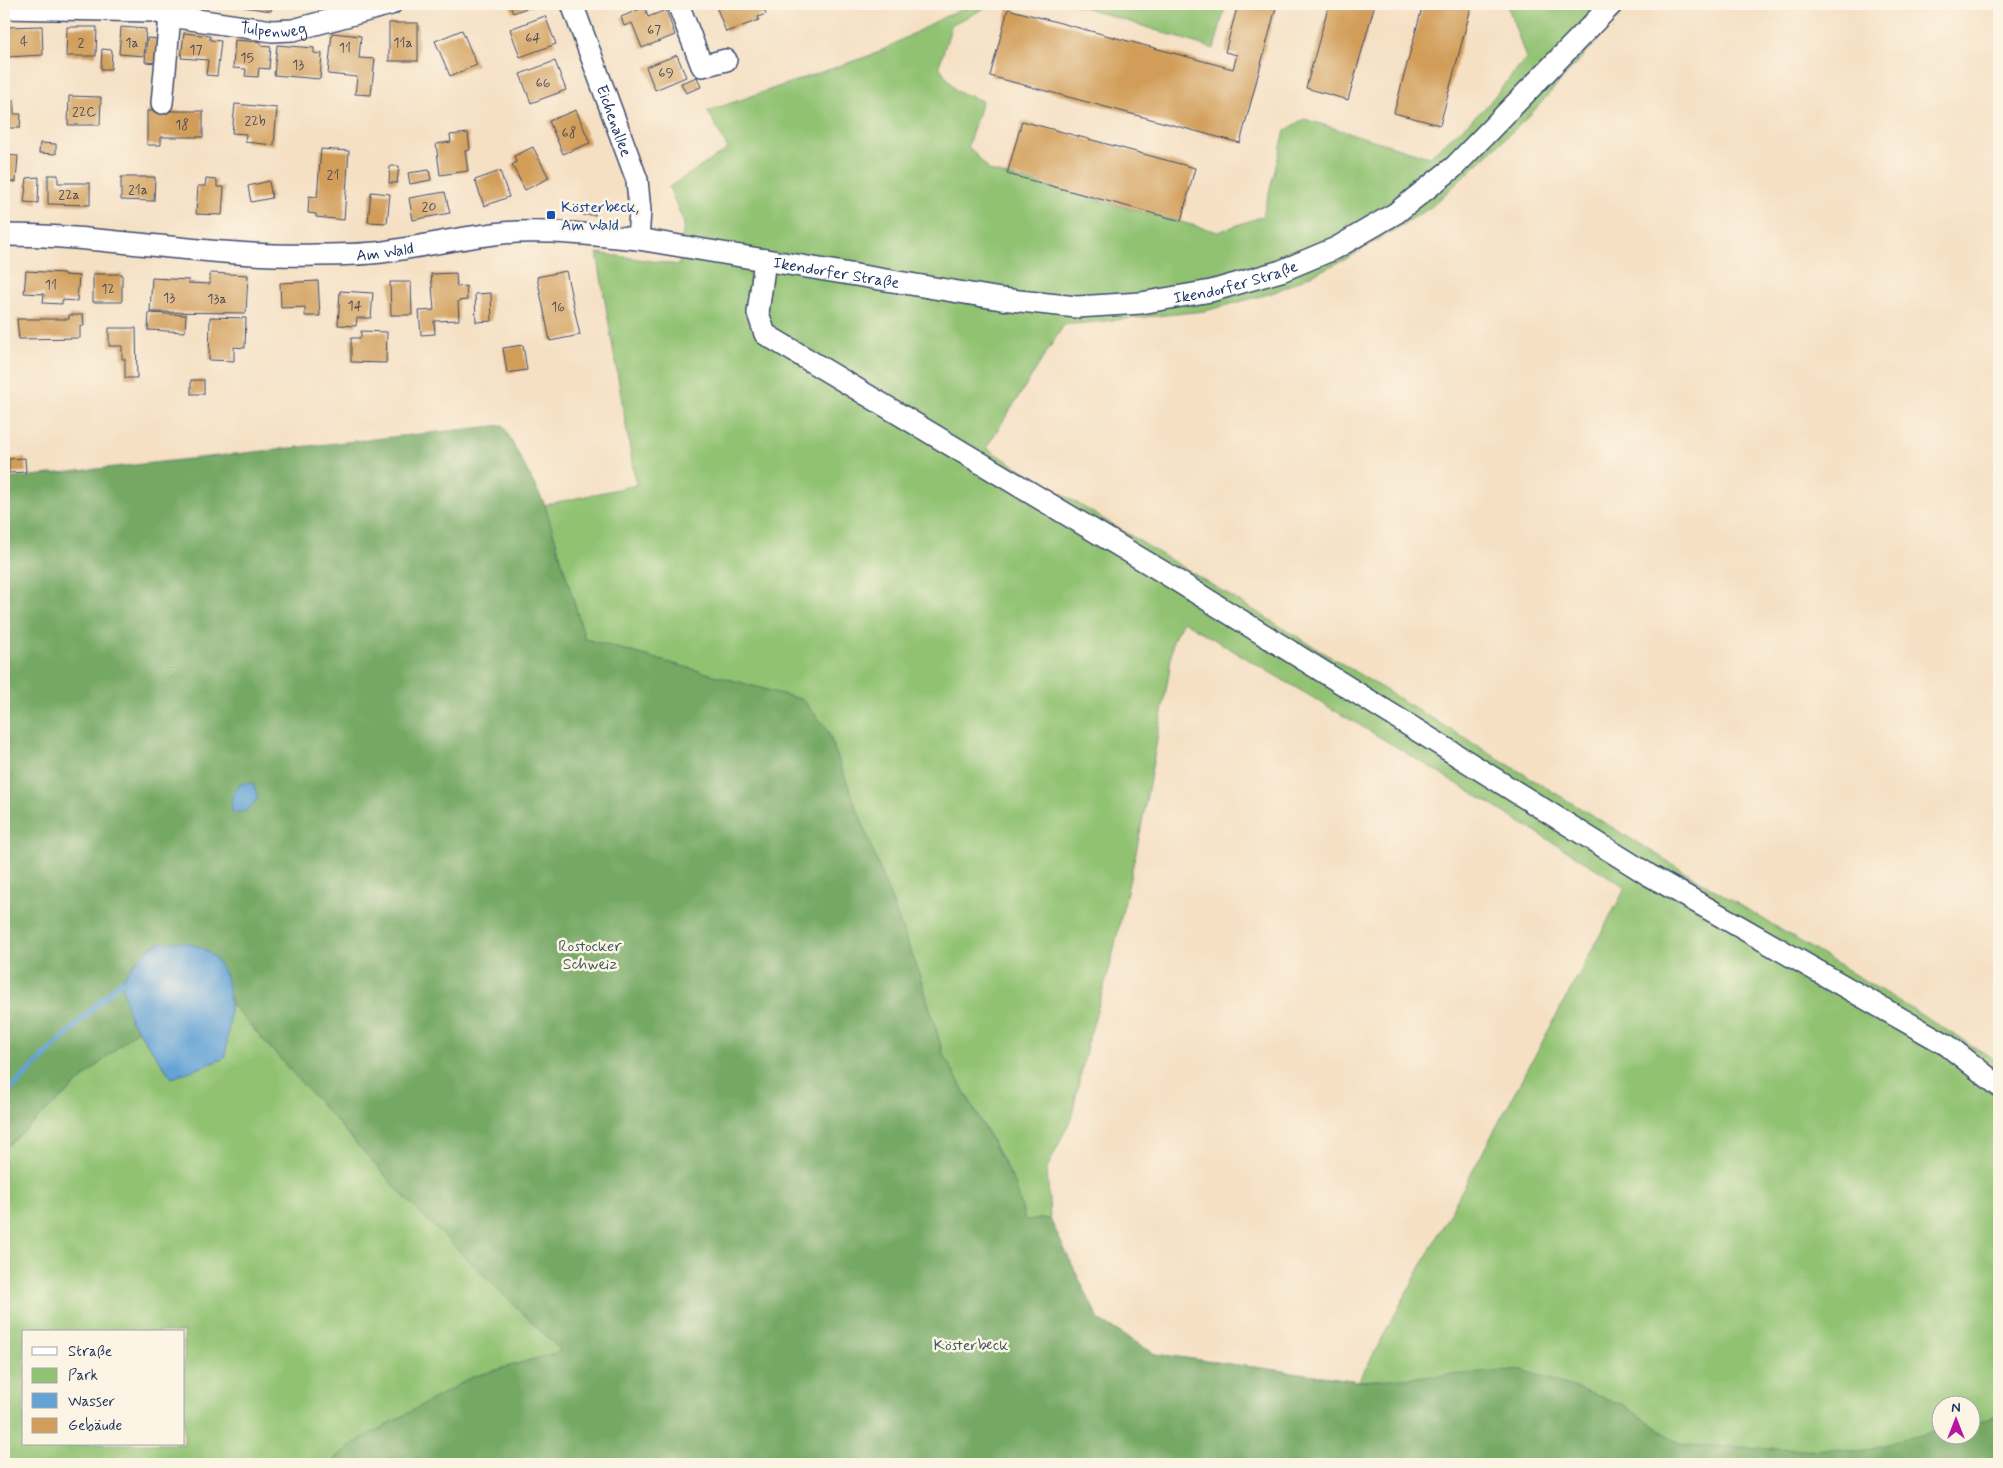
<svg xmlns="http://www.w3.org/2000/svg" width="2003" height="1468" font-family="Mynerve,sans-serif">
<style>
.green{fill:#91c272;stroke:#567868;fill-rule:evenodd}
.forest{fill:#74a864;stroke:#486c61}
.water{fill:#64a3d6;stroke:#40699a}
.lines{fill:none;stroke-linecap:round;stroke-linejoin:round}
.stream{stroke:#64a3d6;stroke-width:5.5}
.building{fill:#d19d58}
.minor-casing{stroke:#3c4a6d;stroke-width:24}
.minor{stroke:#fff;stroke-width:21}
.transit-dot{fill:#1a4fb4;stroke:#fcf5e5;stroke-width:2}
.labels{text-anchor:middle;stroke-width:5;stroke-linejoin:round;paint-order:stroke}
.number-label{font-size:14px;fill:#484a5c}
.street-label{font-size:16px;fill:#1b2f5e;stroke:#fcf5e5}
.transit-label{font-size:16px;fill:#164399;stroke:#fcf5e5;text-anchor:start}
.park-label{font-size:16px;fill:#3e5b64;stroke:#fcf5e5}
</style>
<rect width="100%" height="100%" fill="#fcf5e5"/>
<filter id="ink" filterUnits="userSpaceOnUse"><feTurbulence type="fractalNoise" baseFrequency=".02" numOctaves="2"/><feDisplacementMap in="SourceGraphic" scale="10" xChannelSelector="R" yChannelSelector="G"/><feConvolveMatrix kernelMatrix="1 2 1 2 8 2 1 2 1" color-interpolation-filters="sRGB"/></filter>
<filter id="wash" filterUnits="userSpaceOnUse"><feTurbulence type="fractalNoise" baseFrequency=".0096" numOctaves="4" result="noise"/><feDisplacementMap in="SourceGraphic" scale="20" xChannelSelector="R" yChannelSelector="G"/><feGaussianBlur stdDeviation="1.12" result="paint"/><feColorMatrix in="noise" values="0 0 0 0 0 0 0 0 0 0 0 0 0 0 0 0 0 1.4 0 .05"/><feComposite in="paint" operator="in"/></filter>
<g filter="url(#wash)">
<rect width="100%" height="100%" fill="#f5e0c4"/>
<g class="green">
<path d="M976 4H994L952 24 939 66 956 91 982 101 968 146 990 171 1218 232 1263 216 1285 131 1304 119 1429 157 1485 108 1526 58 1507 4H1630L1529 116 1430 208 1344 260 1272 293 1205 311 1064 325 986 448 1999 1062V1464H4V1149L137 1030 172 1078 225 1058 231 1004 406 1199 1012 1177 943 1053 922 982 827 729 803 700 585 639 545 505 636 485 597 253 679 265 684 223 669 187 728 149 708 111 877 53 944 17ZM1183 621 1410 755 1626 887 1359 1381 1155 1354 1099 1320 1037 1219H1050L1047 1168 1071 1119 1087 1045 1110 966 1140 834 1169 673 1173 640ZM24 1332H184V1444H24ZM1940 1406H1970V1436H1940Z"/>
<path d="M1074 4H1226L1214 49Z"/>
</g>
<path class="forest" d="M503 425 545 505 585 639 803 700 827 729 922 982 943 1053 1016 1186 1025 1220 1050 1219 1099 1320 1155 1354 1359 1381 1523 1370 1622 1404 1682 1445 1860 1451 1940 1430V1436H1970L1971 1423 1995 1416 1999 1413V1464H330L349 1446 472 1377 561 1351 406 1199 231 1004 225 973 161 942 150 947 132 965 130 1019 137 1030 4 1149V479Z"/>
<g class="water">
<path d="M253 783 258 798 246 811 233 813 231 799 240 784Z"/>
<path d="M161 942C169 943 180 941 188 943 242 957 230 1016 225 1058L172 1078 130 1019 121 981C132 966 143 950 161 942Z"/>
</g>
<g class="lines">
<path class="stream" d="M4 1096 121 981"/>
</g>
<g id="blocks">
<g class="building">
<path d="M244 4H272L271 11 244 7Z"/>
<path d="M509 4H537L513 13Z"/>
<path d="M722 4H753L755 9 763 6 766 14 758 17 759 20 726 32 716 6Z"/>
<path d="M1238 4H1277L1240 143 990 76 1008 9 1233 69 1237 55 1225 52Z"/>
<path d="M1329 4H1375L1348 100 1306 88Z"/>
<path d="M1423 4H1472L1440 125 1394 113Z"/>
<path d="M645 7 648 17 666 10 675 35 642 48 632 23 624 26 621 17Z"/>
<path d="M545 16 556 44 520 57 510 29Z"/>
<rect x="389" y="23" width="29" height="38"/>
<path d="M42 26 43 55 7 57 5 27Z"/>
<path d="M67 27H97L96 56H66Z"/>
<path d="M121 27 146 29 144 56 119 54Z"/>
<path d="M462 30 477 65 450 76 435 41Z"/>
<path d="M184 33 210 36V40L221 41 217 76 206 75 208 60 181 58Z"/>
<path d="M332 33 361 36 359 58 375 59 371 95 355 94 357 77 328 74Z"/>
<path d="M147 38 160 39 158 63 145 62Z"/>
<path d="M235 40 261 42V46L271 47 269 69 259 68 258 77 245 76 246 69 233 68Z"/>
<path d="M277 45 314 48V53L322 54 320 79 274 75Z"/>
<path d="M102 49 112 50 111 69H101Z"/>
<path d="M677 55 686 77 655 90 646 67Z"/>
<path d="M555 61 566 90 531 103 520 74Z"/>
<path d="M697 77 701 87 686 93 681 83Z"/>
<path d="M69 96 101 97 100 125H68Z"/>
<path d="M4 100H14V114H21L20 128H4Z"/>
<path d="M235 104 277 108 274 145 245 142 246 134 232 133Z"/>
<path d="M576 110 590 143 563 154 549 121Z"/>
<path d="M147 111H203V137H161V145H147Z"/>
<path d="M1022 121 1195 168 1181 221 1007 174Z"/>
<path d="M468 133 470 150 465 151 468 171 440 175 436 144 451 142 450 135Z"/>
<path d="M40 143 56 144V154L39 153Z"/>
<path d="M533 147 549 178 525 190 512 165 516 162 514 156Z"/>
<path d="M321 149 349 151 344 220 316 217V214L308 213 309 196 317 197Z"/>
<path d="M4 155 18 156 16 182 4 181Z"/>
<path d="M390 166H399L397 183H389Z"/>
<path d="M429 170 431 180 410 184 408 173Z"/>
<path d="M500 171 509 197 484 206 475 180Z"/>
<path d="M48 175H58V183H90V205L48 204Z"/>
<path d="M39 177 38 203 24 202 27 178Z"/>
<path d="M121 177H155L154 201 121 200Z"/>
<path d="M206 179 217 180V187H224L222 215 196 214 198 186H205Z"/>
<path d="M269 181 272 198 251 202 248 186Z"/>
<path d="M371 192 390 194 387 223 368 222Z"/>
<path d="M445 192 450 213 413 220 409 198Z"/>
<rect x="583" y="210" width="12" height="5"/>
<path d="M26 271 64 273V275L79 276 77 301 62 300V304L43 303 44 294 24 293Z"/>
<path d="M566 271 580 335 550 341 537 277Z"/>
<path d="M210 273 248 275 246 313 150 312 152 278 189 280 188 283 210 284Z"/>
<path d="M456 273 457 287 466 286 467 300 458 301 459 320 434 321 435 334 421 335 419 311 434 310 431 274Z"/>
<rect x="93" y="274" width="29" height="28"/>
<path d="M318 281 320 316H305V307L281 308 280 283Z"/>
<path d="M390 282H411L412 315H391Z"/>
<path d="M340 291 373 293 371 318H357L356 326 338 325Z"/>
<path d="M491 293 492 321 476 322 475 294Z"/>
<path d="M149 313 186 315 185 332 148 330Z"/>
<path d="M69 315H83L84 326H80V338L19 339 17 319H69Z"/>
<path d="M210 317 246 318 245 348 234 347V361L209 360Z"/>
<path d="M109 328H136L137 378H125V359H122V346H109Z"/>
<path d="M361 331 387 332 386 363 351 362V338H361Z"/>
<path d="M523 345 527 370 507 373 503 348Z"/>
<rect x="191" y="380" width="13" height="14"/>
<path d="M25 458 26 472 9 473V459Z"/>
</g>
</g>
</g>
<g filter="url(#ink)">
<use href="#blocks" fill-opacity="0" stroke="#3c4a6d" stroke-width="1"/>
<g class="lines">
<defs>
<g id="minor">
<path id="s1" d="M572 4 637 180 640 211 638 239"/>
<path d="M678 4 702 66 726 60"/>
<path id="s2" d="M4 8 154 11 170 16 272 31 293 30 391 4"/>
<path d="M162 103 170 16"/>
<path id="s3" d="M4 235C109 235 212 258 317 255 341 255 366 255 389 251 424 246 459 238 494 234 541 228 590 235 638 239L1001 299 1077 307 1141 303 1211 291 1281 271 1336 248 1396 213 1454 167 1612 4"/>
<path d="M765 260 758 313 765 334 1163 572 1649 875 1947 1045 1999 1086"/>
</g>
</defs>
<use href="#minor" class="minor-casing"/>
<use href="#minor" class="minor"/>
</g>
</g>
<rect class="transit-dot" x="546" y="210" width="10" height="10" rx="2.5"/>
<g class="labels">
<g class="number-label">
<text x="654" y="34">67</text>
<text x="533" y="42">64</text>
<text x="24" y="46">4</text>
<text x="81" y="47">2</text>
<text x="132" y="47">1a</text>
<text x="403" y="47">11a</text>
<text x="345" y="52">11</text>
<text x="196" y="54">17</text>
<text x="247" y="62">15</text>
<text x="298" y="69">13</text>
<text x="666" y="77">69</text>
<text x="543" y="87">66</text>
<text x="84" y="116">22C</text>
<text x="255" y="125">22b</text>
<text x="182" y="129">18</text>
<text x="569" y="137">68</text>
<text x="333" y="179">21</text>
<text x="138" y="194">21a</text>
<text x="69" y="199">22a</text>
<text x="429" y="211">20</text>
<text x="51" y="289">11</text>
<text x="108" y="293">12</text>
<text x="169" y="302">13</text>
<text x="217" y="303">13a</text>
<text x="355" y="310">14</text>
<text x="558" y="311">16</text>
</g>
<g class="street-label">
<text dy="6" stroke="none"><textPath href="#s2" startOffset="271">Tulpenweg</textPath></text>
<text dy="6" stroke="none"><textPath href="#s1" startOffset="124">Eichenallee</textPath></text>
<text dy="6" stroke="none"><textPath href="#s3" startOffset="382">Am Wald</textPath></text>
<text dy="6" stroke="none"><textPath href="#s3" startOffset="838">Ikendorfer Straße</textPath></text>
<text dy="6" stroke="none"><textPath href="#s3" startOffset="1242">Ikendorfer Straße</textPath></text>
</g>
<g class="transit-label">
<text x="561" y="212">Kösterbeck,<tspan x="561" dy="18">Am Wald</tspan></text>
</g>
<g class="park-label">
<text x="590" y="951">Rostocker<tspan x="590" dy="18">Schweiz</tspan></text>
<text x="971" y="1350">Kösterbeck</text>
</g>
</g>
<rect width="2003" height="1468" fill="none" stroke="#fcf5e5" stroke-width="20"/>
<rect x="22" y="1330" width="162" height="115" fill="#fcf5e5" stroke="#a2a6af"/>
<rect x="32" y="1347" width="25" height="8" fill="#ffffff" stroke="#a2a6af"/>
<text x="68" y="1356" font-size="15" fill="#1b2f5e">Straße</text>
<rect x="32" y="1368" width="25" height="15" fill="#91c272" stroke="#a2a6af"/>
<text x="68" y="1380" font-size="15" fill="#1b2f5e">Park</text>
<rect x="32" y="1393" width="25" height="15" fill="#64a3d6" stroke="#a2a6af"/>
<text x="68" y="1406" font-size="15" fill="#1b2f5e">Wasser</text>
<rect x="32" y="1418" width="25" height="15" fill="#d19d58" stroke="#a2a6af"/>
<text x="68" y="1430" font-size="15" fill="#1b2f5e">Gebäude</text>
<g transform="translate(1956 1420)"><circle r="24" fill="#fcf5e5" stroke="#a2a6af"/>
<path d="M0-4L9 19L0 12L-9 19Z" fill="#b5179e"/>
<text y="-8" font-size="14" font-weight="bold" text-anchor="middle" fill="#1b2f5e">N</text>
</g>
</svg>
